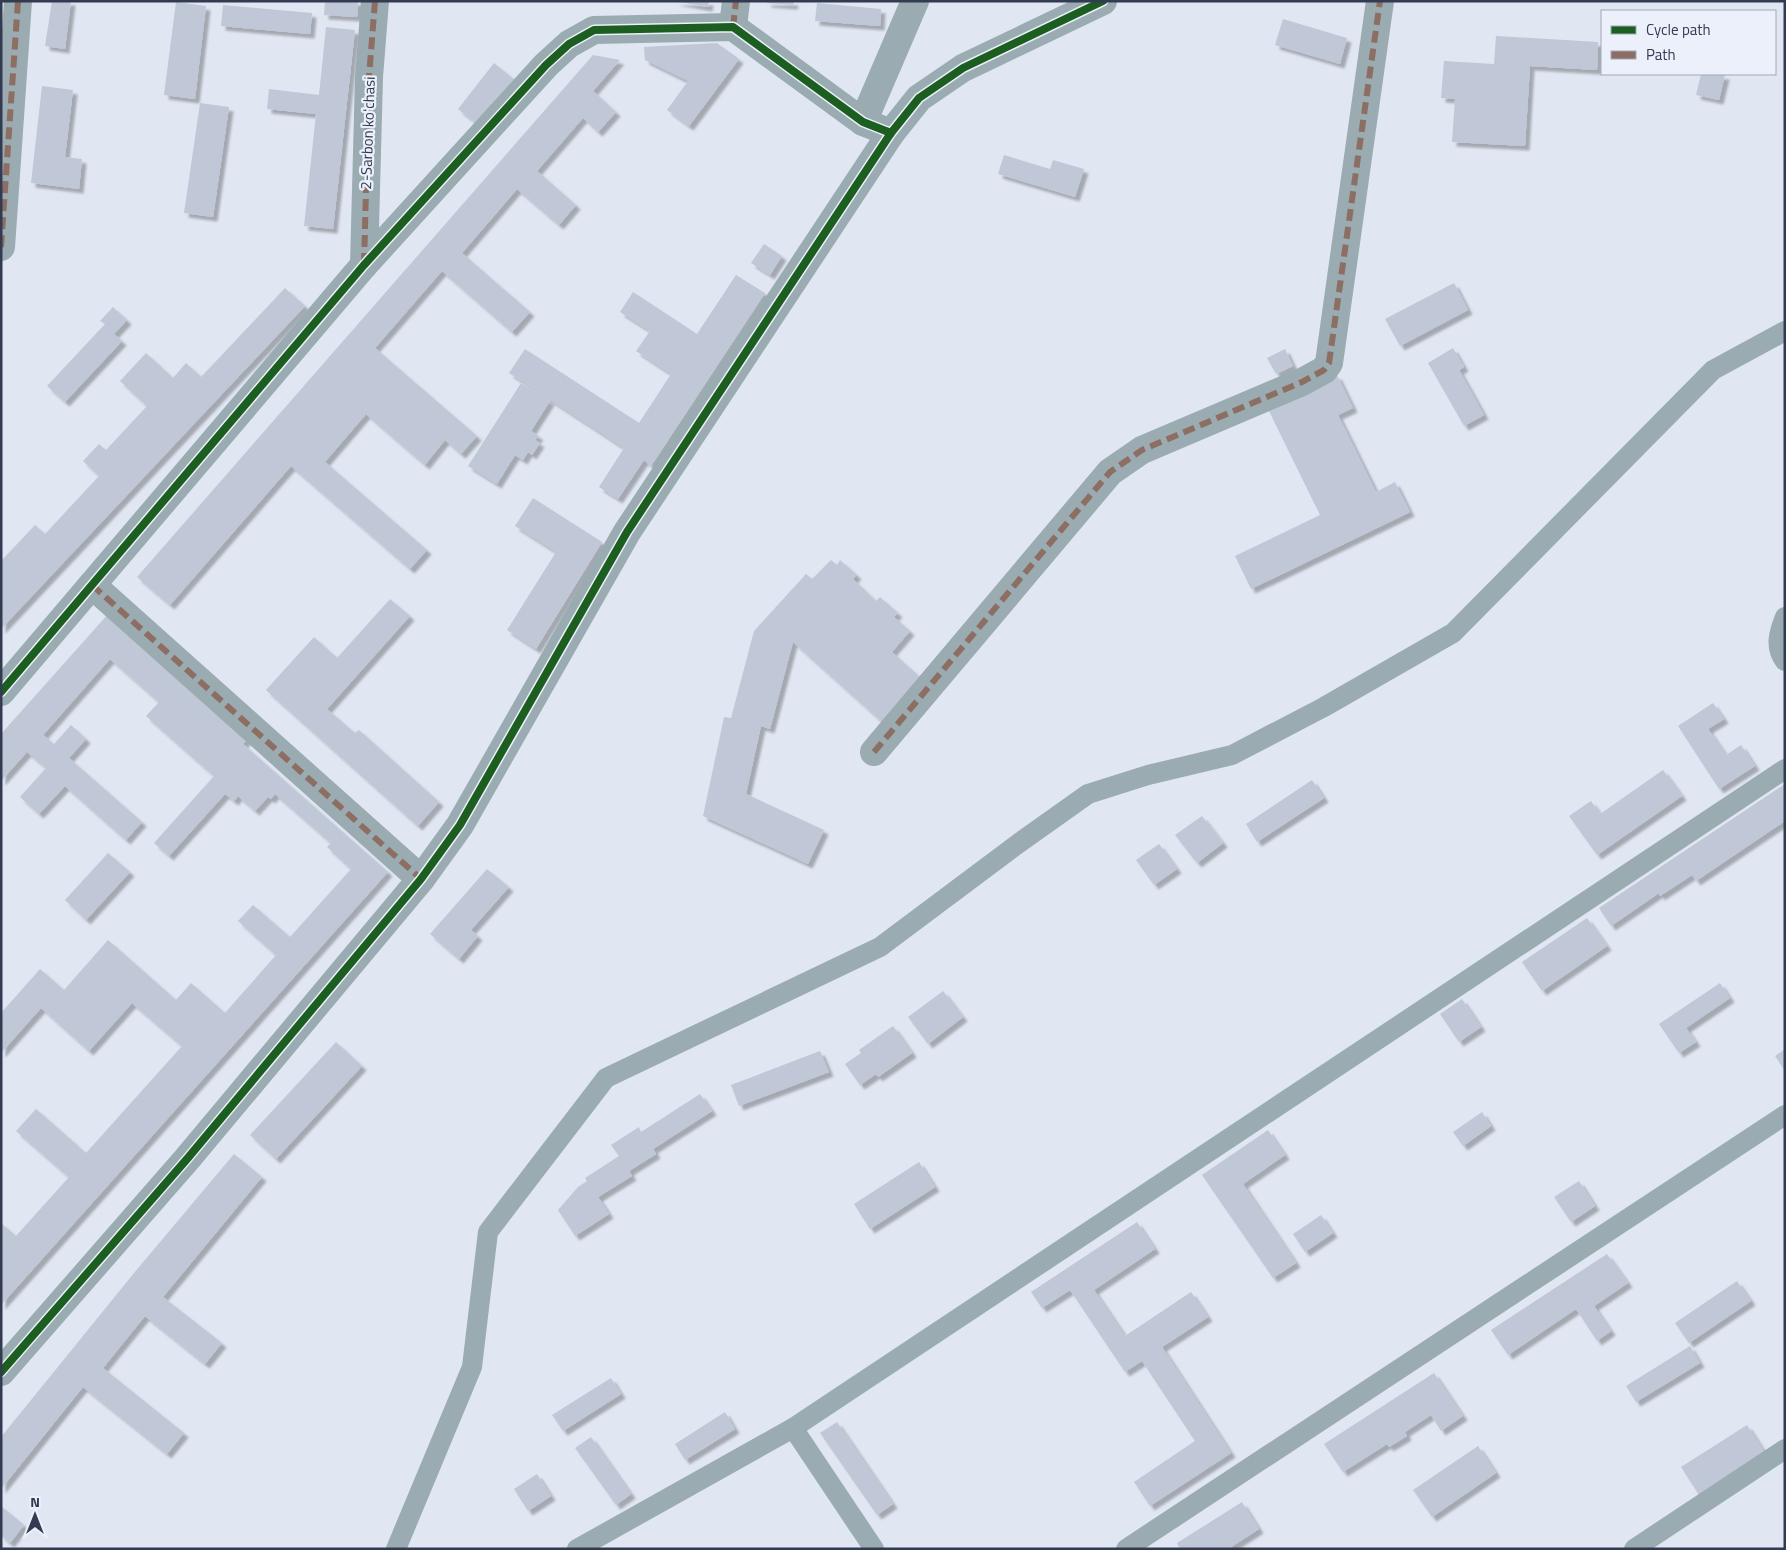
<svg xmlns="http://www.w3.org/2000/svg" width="1786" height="1550" font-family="'Titillium Web',sans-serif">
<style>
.building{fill:#c0c7d6;filter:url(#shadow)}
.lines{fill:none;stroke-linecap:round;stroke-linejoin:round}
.service{stroke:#9aabb2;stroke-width:20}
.minor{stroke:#9aabb2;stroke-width:28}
.tertiary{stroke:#9aabb2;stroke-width:28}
.quiet{stroke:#8d6e63;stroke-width:6;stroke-dasharray:12 6;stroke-linecap:butt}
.cycleway-casing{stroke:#ebf0fb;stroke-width:11}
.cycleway{stroke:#1b5e20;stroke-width:8}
.labels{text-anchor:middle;stroke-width:4.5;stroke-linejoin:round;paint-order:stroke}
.street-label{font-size:15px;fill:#323b51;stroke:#ebf0fb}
</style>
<defs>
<filter id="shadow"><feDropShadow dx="4.5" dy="4.5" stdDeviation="1" flood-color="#0004"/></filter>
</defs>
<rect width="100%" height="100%" fill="#e0e6f2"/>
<g class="building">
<path d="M52 1H71L65 49 45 46Z"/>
<path d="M325 1H358L357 17 324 15Z"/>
<path d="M674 1H709L708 7Z"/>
<path d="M767 1H794L793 5 767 3Z"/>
<path d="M176 2 206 6 195 99 164 95Z"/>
<path d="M817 3 881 9 880 26 815 21Z"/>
<path d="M223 5 312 13 310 34 221 26Z"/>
<path d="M1283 19 1347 38 1340 64 1275 45Z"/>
<path d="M326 27 355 30 333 229 304 226 316 114 267 109 269 89 319 95Z"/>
<path d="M1496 36 1598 42 1597 70 1530 66 1525 146 1452 142 1455 99 1441 98 1444 61 1494 64Z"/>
<path d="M717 43 739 59 689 126 667 110 688 81 645 60 644 47Z"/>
<path d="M593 55 620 60 593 91 616 112 598 132 583 118 537 171 576 205 559 225 517 189 462 253 530 312 512 332 442 271 375 348 477 436 461 454 445 440 425 465 366 414 325 462 427 550 410 569 291 466 170 605 137 577Z"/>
<path d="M494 63 515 80 479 125 458 109Z"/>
<path d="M1701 74 1725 75 1719 100 1696 95Z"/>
<path d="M42 86 73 90 65 157 82 159 79 189 31 183Z"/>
<path d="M200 103 229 107 213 217 184 213Z"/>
<path d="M1004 155 1050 169 1053 160 1084 169 1075 197 998 174Z"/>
<path d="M764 244 782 256 770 275 751 263Z"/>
<path d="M736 275 765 293 651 466 644 460 618 499 599 487 624 448 509 373 525 349 639 423 671 374 636 351 650 331 620 312 633 292 697 334Z"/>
<path d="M1454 283 1468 310 1400 346 1385 319Z"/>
<path d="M285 288 305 306 1 629V561L35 525 45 534 99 476 83 461 99 444 106 450 147 406 120 381 146 353 173 378 186 363 201 377Z"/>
<path d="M113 307 127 320 114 334 122 341 65 402 47 386 105 324 100 321Z"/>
<path d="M1453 348 1464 367 1459 370 1484 415 1464 426 1428 363Z"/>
<path d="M1285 349 1293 366 1276 374 1267 358Z"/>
<path d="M1337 375 1353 408 1338 415 1376 492 1395 482 1410 512 1251 589 1235 556 1320 515 1268 409Z"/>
<path d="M521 383 550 401 531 431 539 436 535 440 540 443 532 455 528 452 523 460 515 455 497 484 468 466Z"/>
<path d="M533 498 602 542 536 649 507 630 556 552 515 526Z"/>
<path d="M831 560 837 565 840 560 857 575 853 579 876 601 880 597 898 613 894 617 910 631 892 652 921 678 881 721 793 642 770 729 761 726 746 794 824 830 808 864 703 816 724 717 731 718 754 631 806 574 812 579Z"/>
<path d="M390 599 410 616 327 709 355 733 359 730 439 802 418 826 266 690 314 637 337 658Z"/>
<path d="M109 613 249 737 243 744 388 872 1 1305V1223L16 1236 69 1177 16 1131 36 1109 86 1153 182 1046 132 1003 89 1051 41 1008 1 1053V1013L40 969 64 990 108 940 176 1000 191 983 225 1013 276 955 238 921 253 905 290 937 351 869 327 847 331 843 275 794 271 799 268 797 255 811 238 796 234 801 225 794 169 856 154 843 214 776 146 716 159 702 110 659 43 735 54 744 71 725 86 739 69 758 142 822 126 840 65 786 39 814 20 797 46 768 27 752 1 781V734Z"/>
<path d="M1713 703 1724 719 1708 729 1726 755 1741 745 1755 766 1719 789 1678 726Z"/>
<path d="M1663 770 1682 796 1597 855 1569 816 1591 801 1600 814Z"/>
<path d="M1312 780 1324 798 1257 842 1246 824Z"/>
<path d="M1785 784V821L1696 881 1692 875 1660 896 1659 893 1611 926 1599 908Z"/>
<path d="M1202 816 1223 843 1197 863 1175 835Z"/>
<path d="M1159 844 1177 869 1154 885 1136 860Z"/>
<path d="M108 853 130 872 86 920 65 900Z"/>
<path d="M487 869 509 887 471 930 478 936 459 959 430 934Z"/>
<path d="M1587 918 1607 946 1542 991 1522 962Z"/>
<path d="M1720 983 1730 998 1686 1028 1696 1042 1679 1053 1659 1024Z"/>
<path d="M943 991 963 1017 928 1044 908 1017Z"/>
<path d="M1462 999 1481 1027 1459 1042 1440 1014Z"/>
<path d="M893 1026 912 1053 878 1077 876 1074 860 1085 845 1064 861 1053 859 1050Z"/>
<path d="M336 1042 362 1066 276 1159 250 1135Z"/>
<path d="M1785 1049V1071L1775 1056Z"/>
<path d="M820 1051 829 1072 739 1106 731 1085Z"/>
<path d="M700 1094 712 1111 653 1149 656 1154 629 1171 632 1176 598 1197 609 1214 575 1236 558 1210 578 1187 587 1181 585 1178 619 1156 611 1145 639 1127 641 1132Z"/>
<path d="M1482 1112 1491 1126 1463 1146 1453 1132Z"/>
<path d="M1268 1130 1285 1155 1243 1184 1296 1263 1273 1278 1202 1175Z"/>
<path d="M234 1154 262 1177 163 1297 222 1343 205 1364 145 1316 103 1368 184 1433 167 1454 83 1387 1 1489V1437L134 1273Z"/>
<path d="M919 1162 935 1187 870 1229 854 1204Z"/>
<path d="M1579 1181 1595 1206 1571 1222 1554 1197Z"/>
<path d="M1321 1215 1333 1233 1305 1252 1293 1234Z"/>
<path d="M1137 1222 1155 1249 1094 1290 1125 1336 1191 1292 1208 1317 1162 1347 1231 1453 1150 1506 1134 1482 1195 1441 1142 1361 1125 1372 1070 1290 1042 1308 1031 1292Z"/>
<path d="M1607 1254 1628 1283 1594 1306 1611 1331 1597 1341 1576 1309 1508 1355 1491 1330Z"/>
<path d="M1737 1281 1751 1301 1689 1343 1675 1323Z"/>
<path d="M1690 1346 1700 1363 1636 1402 1626 1386Z"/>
<path d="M1434 1373 1463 1416 1441 1431 1431 1415 1405 1432 1407 1436 1389 1447 1387 1444 1343 1472 1324 1444Z"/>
<path d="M611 1378 621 1394 563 1431 552 1415Z"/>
<path d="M725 1412 735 1429 685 1460 675 1444Z"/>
<path d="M837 1422 893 1504 877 1515 820 1433Z"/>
<path d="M1747 1425 1765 1453 1699 1495 1681 1467Z"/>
<path d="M591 1437 631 1494 616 1505 575 1448Z"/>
<path d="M1478 1446 1496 1473 1432 1517 1413 1490Z"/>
<path d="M537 1474 551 1496 528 1511 514 1489Z"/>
<path d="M1242 1502 1259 1529 1228 1549H1180L1177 1543Z"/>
<path d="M1 1506 24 1525 10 1543 1 1536Z"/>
</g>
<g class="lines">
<g class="service">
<path d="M1785 617C1779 632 1774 647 1785 661"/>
<path d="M793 1428 874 1549"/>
<path d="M396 1549 472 1367 488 1232 606 1078 880 947 1019 843 1088 794 1148 775 1232 755 1324 707 1453 633 1713 370 1785 331"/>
<path d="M577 1549 793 1428 1785 769"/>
<path d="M1126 1549 1785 1115"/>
<path d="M1634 1549 1785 1449"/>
</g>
<g class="minor">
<path d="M733 27 736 1"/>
<path d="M863 122 915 1"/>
<path d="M1 247 18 1"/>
<path d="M364 265 369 77 375 1"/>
<path d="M92 585 421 879"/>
<path d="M1 692 364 265 546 65 569 44 594 30 733 27 863 122 891 133"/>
<path d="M874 752 1110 472 1142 450 1302 382 1324 370 1329 363 1380 1"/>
</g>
<path class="tertiary" d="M1 1372 187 1159 421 879 460 825 627 532 891 133 919 98 963 68 1103 1"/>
<g class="quiet">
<path d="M733 27 736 1"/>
<path d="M1 247 18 1"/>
<path d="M364 265 369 77 375 1"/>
<path d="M92 585 421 879"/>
<path d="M874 752 1110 472 1142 450 1302 382 1324 370 1329 363 1380 1"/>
</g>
<defs>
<g id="cycleway">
<path d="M1 692 364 265 546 65 569 44 594 30 733 27 863 122 891 133"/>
<path d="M1 1372 187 1159 421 879 460 825 627 532 891 133 919 98 963 68 1103 1"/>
</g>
</defs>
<use href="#cycleway" class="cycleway-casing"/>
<use href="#cycleway" class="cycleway"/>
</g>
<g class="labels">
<g class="street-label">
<text transform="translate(368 133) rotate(-88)" y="5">2-Sarbon koʻchasi</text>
</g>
</g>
<rect width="1786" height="1550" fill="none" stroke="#323b51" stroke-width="5"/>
<rect x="1601" y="10" width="175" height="65" fill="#ebf0fb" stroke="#a1a8b7"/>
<rect x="1611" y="26" width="25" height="8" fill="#1b5e20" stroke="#a1a8b7"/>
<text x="1646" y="35" font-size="15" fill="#323b51">Cycle path</text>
<rect x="1611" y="51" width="25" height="8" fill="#8d6e63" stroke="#a1a8b7"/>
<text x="1646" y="60" font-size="15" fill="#323b51">Path</text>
<g transform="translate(35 1515)" stroke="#ebf0fb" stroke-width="4" paint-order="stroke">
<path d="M0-4L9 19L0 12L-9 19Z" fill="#323b51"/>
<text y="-8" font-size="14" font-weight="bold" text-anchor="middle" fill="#323b51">N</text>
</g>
</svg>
